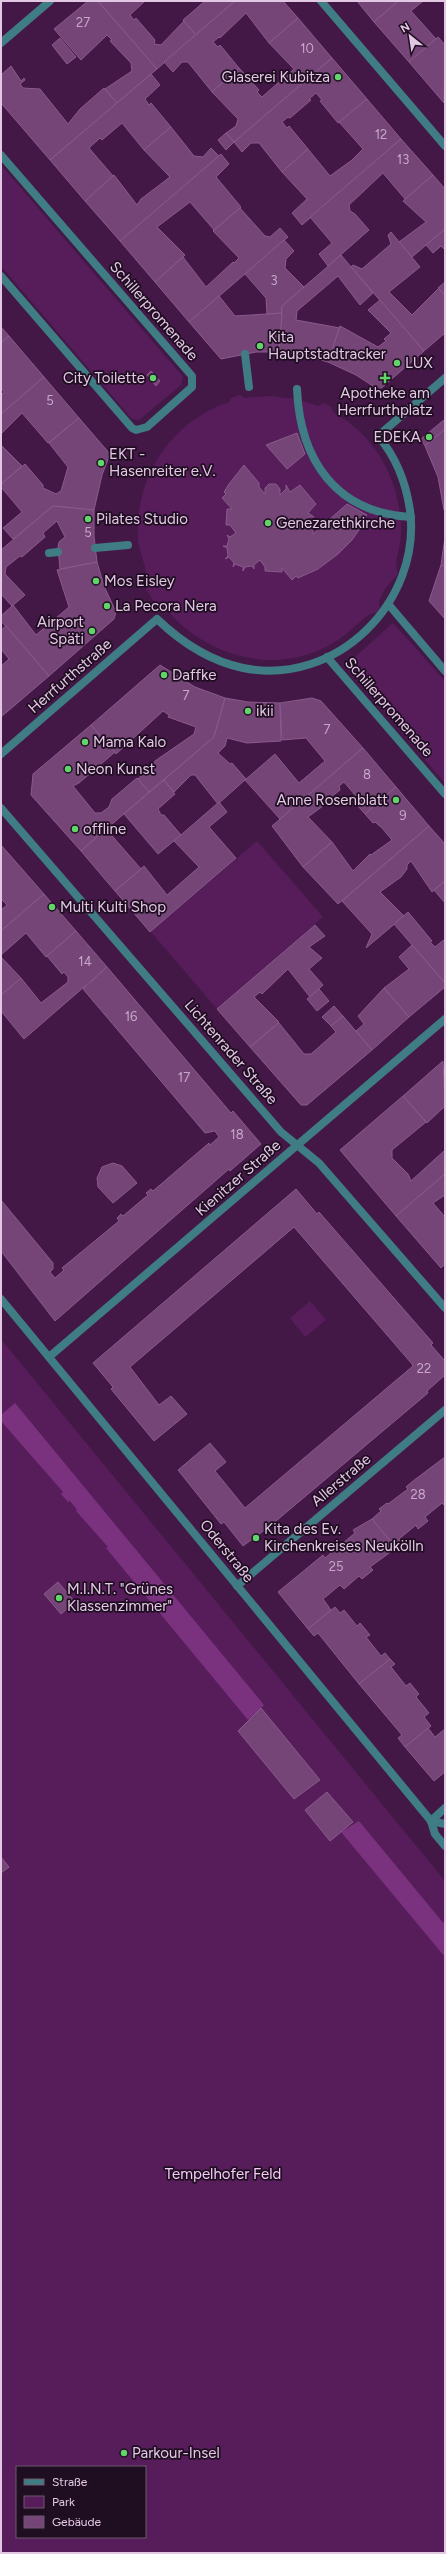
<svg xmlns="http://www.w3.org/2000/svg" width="446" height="2554" font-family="Figtree,sans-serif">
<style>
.green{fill:#561d5a;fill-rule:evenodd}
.forest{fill:#7a327f}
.building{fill:#744576;stroke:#8a5a8c}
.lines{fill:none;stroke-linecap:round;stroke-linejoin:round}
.service{stroke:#3f7c83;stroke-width:8}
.minor{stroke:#3f7c83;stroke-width:8}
.poi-dot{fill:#61d46a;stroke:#1f0d21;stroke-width:1.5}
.labels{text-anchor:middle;stroke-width:3.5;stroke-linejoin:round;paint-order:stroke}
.number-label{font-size:13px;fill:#c7a7c8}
.poi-label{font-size:15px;fill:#e3c8e4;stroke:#1f0d21;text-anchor:start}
.street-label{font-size:15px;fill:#e3c8e4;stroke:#1f0d21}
.park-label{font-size:15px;fill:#f4cdf6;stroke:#1f0d21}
</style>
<rect width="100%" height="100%" fill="#431846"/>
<g class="green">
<path d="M1 165 183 377 181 385 139 420 132 419 1 266Z"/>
<path d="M240 395 245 398 270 396 297 399 318 406 324 403 331 407 334 413C378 437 402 485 401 534 401 547 393 562 398 573 396 579 392 580 389 584 386 587 381 596 380 600 378 604 381 607 378 611 375 614 370 614 367 616 354 627 343 638 328 646 272 676 204 655 165 608L157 607 146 589C151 574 139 555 138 539 134 478 171 421 229 402L231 398Z"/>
<path d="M393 623 445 681V783L345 666Z"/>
<path d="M257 841 323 917 217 1009 151 932Z"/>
<path d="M310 1301 326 1320 305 1337 290 1318Z"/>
<path d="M1 1339 445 1881V2553H1ZM17 2467H145V2537H17Z"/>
</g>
<g class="forest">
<path d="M15 1403 264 1705 248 1720 106 1548 108 1547 76 1511 77 1510 70 1501 68 1502 61 1494 63 1492 1 1421V1415Z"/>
<path d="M359 1821 445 1925V1957L341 1832Z"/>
</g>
<g class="building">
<path d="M88 1H98L157 69 117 103 105 89 132 71 131 63 110 41 112 40 107 35 81 60 54 29Z"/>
<path d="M98 1H145L130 15 134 20 136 18 155 40 154 44 161 45 184 21 196 35 157 69Z"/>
<path d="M205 1H235L196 35 183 20Z"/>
<path d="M235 1H283L298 18 269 43 246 13 220 38 219 37 213 42 218 47 220 45 239 68 212 92 188 62H182L173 72 164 62Z"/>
<path d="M357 1H398L374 22Z"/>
<path d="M398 1H423L411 11 436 39 409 62 374 22Z"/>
<path d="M298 18 332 58 234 142 226 133 236 126 238 119 212 92 239 68 259 90 257 92 262 97 294 69 269 43Z"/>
<path d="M438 37 445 45 444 103 409 62Z"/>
<path d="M60 38 76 57 67 64 52 45Z"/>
<path d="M332 58 367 99 338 123 320 101 322 100 316 93 309 99 311 100 290 118 288 117 282 122 287 128 289 126 308 149 282 172 259 143H251L242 152 234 142Z"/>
<path d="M11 66 21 81 24 78 25 80 20 84 23 88 40 89 68 124 80 109 104 88 117 103 50 160 1 103V75Z"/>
<path d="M151 74 160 85 145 99 149 105 151 103 171 127 144 150 122 123 102 140 100 138 89 148 113 176 85 201 50 160Z"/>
<path d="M367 99 401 139 302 225 292 213 307 199 282 172 308 149 330 176 352 160 363 149 339 122Z"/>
<path d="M171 127 194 156 203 157 211 148 219 156 120 241 85 201 114 175 137 205 141 199 170 177 144 150Z"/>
<path d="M226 133 234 142 226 150 218 140Z"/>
<path d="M401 139 433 175 405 199 383 173 349 205 350 211 355 214 369 230 328 266 319 254 332 243 310 217Z"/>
<path d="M221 154 229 164 216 177 241 207 214 230 190 202 157 227 185 255 155 282 120 241Z"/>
<path d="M433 175 445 189V229L412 257 399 242 426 222 403 201Z"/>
<path d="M240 208 265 236 270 237 280 228 288 237 189 322 155 282 183 257 206 287 233 262 234 263 239 258 213 231Z"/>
<path d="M445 229V250L441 246 433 253 426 245Z"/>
<path d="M391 232 420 267 389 292 412 315 439 288 445 295V333L424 351 351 267 353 265 362 269 391 244 388 235Z"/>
<path d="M284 240 294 251 286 259 285 268 304 287 282 306V313L267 314 266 298 245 274Z"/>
<path d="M341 255 373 293 360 305 338 276 297 311 296 320 340 328 328 362 298 354 279 352 282 306Z"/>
<path d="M445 282V295L438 288Z"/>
<path d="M219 296 235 316 282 313 279 352H256L221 359 189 322Z"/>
<path d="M380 300 424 351 379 390 356 375 328 362 340 326 378 347 386 341 384 339 391 333 368 310Z"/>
<path d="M1 327 9 336 1 343Z"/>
<path d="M9 336 44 377 1 414V395L4 392 1 388V343Z"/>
<path d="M151 371 160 381 156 386 147 375Z"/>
<path d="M44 377 79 418 48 443 22 413 1 434V414Z"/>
<path d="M79 418 110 454 102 475 94 510 53 506 13 539 3 528 22 512 1 487V484L25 464 43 485V488L56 494 61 491 68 467 49 443Z"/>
<path d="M445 419V429L425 446 421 439Z"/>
<path d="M445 429V510H444L438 477 425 446Z"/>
<path d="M297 433 305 454 287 469 266 445Z"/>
<path d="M1 445 22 466 1 484Z"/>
<path d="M244 465 259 483V487L265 494V488L269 484H276L280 489V495L286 489V485L290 492 300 485 316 504 308 513 314 517H309L303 522H309L313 528V534L347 504 367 515 363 518 365 521 352 540 338 554 318 569 298 578 296 576 292 580 282 568V572L265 571V567L260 560 254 565V569L252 566 245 567 243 571V567L235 564 233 567 234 563 229 557 225 559 228 556 227 548 223 546H227L229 539 227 535 230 537 236 533 230 525H226L227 509H232L222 498 226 494 224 492 229 484Z"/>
<path d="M53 506 94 510V536L97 562 60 569 58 547 59 542 65 537 57 521 43 533 45 537 22 557 20 556 6 567 5 574 25 595 12 606 1 594V550Z"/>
<path d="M445 537V566L441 565Z"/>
<path d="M97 562 104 586 116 612 114 619 49 676 1 621V616L13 605 36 635 69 607 57 570Z"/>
<path d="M441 565 445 566V619L429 601Z"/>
<path d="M6 626 49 676 1 717V666L9 659 1 649V630Z"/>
<path d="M160 665 195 687 225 698 214 737 149 792 138 779 155 761 194 734 196 727 168 717 169 715 163 711 116 754 91 725Z"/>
<path d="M225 698 248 702 280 703 281 741 247 743 227 738 225 746 218 753 230 764 232 763 246 779 218 804 195 775H191L174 792 164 780 214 737Z"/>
<path d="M312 698 321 701 363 748 280 819 245 780 275 754 299 783 325 761 306 738 282 740 280 703Z"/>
<path d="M91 725 115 752 79 783 73 786 95 813H101L109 807 112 799 137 778 149 792 81 851 31 795 33 774Z"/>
<path d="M363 748 396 787 365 814 357 805 360 803 355 795 344 782 339 786 340 790 326 801 327 803 308 817 332 842 303 867 272 826Z"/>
<path d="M164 780 175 794 158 809 161 815H164L181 835 158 854 124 814Z"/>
<path d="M396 787 429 826 338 904 303 867 332 842 353 871 370 854 371 855 392 840 382 828 375 822 373 823 365 814Z"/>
<path d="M219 802 227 812 209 827 236 858 150 932 115 891 144 866 167 895 174 889 199 867 174 841Z"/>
<path d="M429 826 445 844V881L432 892 411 861 407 865V869L401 877 380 892 404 916 366 948 372 934 342 901Z"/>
<path d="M106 829 141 869 115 891 81 851Z"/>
<path d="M1 845 44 894 1 931V910L7 905 1 899Z"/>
<path d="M445 881V903L434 890Z"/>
<path d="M44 894 76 931 46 957 26 933 1 955V931Z"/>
<path d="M408 912 432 941 430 942 435 947 445 939V983L394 924Z"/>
<path d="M315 925 325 936 309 947 322 958 309 969 323 985 310 997 288 969 262 994 260 992 254 997 279 1022 250 1047 217 1009Z"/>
<path d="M76 931 107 967 24 1039 1 1011V995L21 978 41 1003 68 982V977L64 972 62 974 47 956Z"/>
<path d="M412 945 445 983V987L409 1017 384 988 409 969 399 957Z"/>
<path d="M1 957 21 978 1 995Z"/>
<path d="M107 967 231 1113 233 1111 261 1144 230 1171 229 1169 55 1321 1 1251V1200L53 1263V1269L50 1272 55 1278 64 1270 62 1268 119 1221 117 1218 121 1214 123 1216 148 1195 146 1193 151 1189 153 1191 209 1143 210 1145 219 1137 215 1131 205 1133 83 989Z"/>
<path d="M384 988 409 1017 372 1050 356 1031 364 1024 358 1016Z"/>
<path d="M319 989 329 1001 317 1011 307 999Z"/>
<path d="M334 1006 343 1016 331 1026 322 1017Z"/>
<path d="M343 1016 372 1050 307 1105H301L250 1047 279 1023 304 1054H311L336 1032 331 1026Z"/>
<path d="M443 1061 445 1106 427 1123 403 1096Z"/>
<path d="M403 1096 426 1122 392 1150V1158L408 1174 411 1181 445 1150V1174L396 1216 340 1150Z"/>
<path d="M113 1163 122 1166 137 1183 113 1203 98 1187 97 1178 102 1167Z"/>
<path d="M445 1174V1195L433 1203 445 1217V1264L441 1268 396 1216Z"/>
<path d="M296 1189 317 1214 319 1212 433 1343 431 1345 445 1361V1375L427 1391 428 1393 270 1526 243 1546 224 1522 221 1524 178 1470 210 1443 226 1462 215 1471 245 1508 413 1366 412 1364 294 1227 130 1367 159 1405 171 1396 187 1414 154 1441 111 1389 113 1387 93 1363Z"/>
<path d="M445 1457V1506L442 1503 425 1517 428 1521 418 1529 416 1525 399 1539 402 1543 396 1548 372 1519 381 1511 379 1509 387 1503 388 1504 408 1489 406 1487 413 1481Z"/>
<path d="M372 1519 396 1548 370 1567 373 1570 362 1579 359 1576 344 1589 340 1585 323 1599 331 1610 308 1629 278 1592 323 1555 325 1558 355 1533 353 1530Z"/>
<path d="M58 1582 75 1602 61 1614 44 1594Z"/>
<path d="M335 1607 340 1613 344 1610 357 1626 360 1623 370 1635 366 1637 381 1656 385 1653 390 1659 359 1684 318 1633 314 1636 308 1629Z"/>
<path d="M390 1659 395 1664 391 1667 406 1686 410 1683 419 1694 416 1697 429 1713 424 1717 431 1726 405 1747 398 1738 402 1735 359 1684Z"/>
<path d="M261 1708 320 1780 294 1799 238 1731Z"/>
<path d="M428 1728 435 1737 445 1729V1772L434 1781 405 1747Z"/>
<path d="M327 1792 353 1822 330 1841 305 1810Z"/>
<path d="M1 1857 9 1867 1 1873Z"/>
</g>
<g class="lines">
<g class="service">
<path d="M245 354 249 387"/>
<path d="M297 389C300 460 336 513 411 517"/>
<path d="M95 548 128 545"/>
<path d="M49 553 58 552"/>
</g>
<g class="minor">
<path d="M321 1 445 146"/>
<path d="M1 43 50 1"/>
<path d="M1 155 192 376V387L147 427 136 430 132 428 1 276"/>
<path d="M389 605 445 671"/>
<path d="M327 657 445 794"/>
<path d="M1 754 157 619C181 642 210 661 243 668 336 687 422 602 410 510 406 483 396 457 378 436L445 378"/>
<path d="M1 808 281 1132 319 1163 445 1308"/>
<path d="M1 1299 431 1821 435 1834 445 1846"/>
<path d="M49 1357 445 1019"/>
<path d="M237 1586 445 1410"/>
<path d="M431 1821 445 1808"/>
<path d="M431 1821 445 1824"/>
</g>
</g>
<g class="poi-dot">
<circle cx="338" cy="77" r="4"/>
<circle cx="260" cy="346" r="4"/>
<circle cx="397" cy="363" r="4"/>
<circle cx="153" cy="378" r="4"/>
<path d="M383 372h4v4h4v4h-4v4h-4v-4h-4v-4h4z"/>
<circle cx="429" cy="437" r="4"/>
<circle cx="101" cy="463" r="4"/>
<circle cx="88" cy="519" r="4"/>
<circle cx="268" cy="523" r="4"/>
<circle cx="96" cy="581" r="4"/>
<circle cx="107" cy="606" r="4"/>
<circle cx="92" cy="631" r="4"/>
<circle cx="164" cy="675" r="4"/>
<circle cx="248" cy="711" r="4"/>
<circle cx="85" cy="742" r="4"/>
<circle cx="68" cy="769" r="4"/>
<circle cx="396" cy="800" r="4"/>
<circle cx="75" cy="829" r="4"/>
<circle cx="52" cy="907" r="4"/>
<circle cx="256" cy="1538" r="4"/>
<circle cx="59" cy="1598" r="4"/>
<circle cx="124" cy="2453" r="4"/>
</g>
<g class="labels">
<g class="number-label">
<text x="83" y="27">27</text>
<text x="307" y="53">10</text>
<text x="381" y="139">12</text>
<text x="403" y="164">13</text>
<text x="274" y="285">3</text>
<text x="50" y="405">5</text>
<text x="88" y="537">5</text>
<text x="186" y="700">7</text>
<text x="327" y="734">7</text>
<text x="367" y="779">8</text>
<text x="403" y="820">9</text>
<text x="85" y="966">14</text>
<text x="131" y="1021">16</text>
<text x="184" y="1082">17</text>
<text x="237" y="1139">18</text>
<text x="424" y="1373">22</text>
<text x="418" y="1499">28</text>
<text x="336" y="1571">25</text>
</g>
<g class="poi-label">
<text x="330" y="82" text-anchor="end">Glaserei Kubitza</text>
<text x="268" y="342">Kita<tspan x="268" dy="17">Hauptstadtracker</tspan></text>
<text x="405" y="368">LUX</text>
<text x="145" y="383" text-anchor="end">City Toilette</text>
<text x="385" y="398" text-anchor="middle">Apotheke am<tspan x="385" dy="17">Herrfurthplatz</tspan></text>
<text x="421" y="442" text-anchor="end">EDEKA</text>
<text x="109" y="459">EKT -<tspan x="109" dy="17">Hasenreiter e.V.</tspan></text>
<text x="96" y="524">Pilates Studio</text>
<text x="276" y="528">Genezarethkirche</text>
<text x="104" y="586">Mos Eisley</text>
<text x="115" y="611">La Pecora Nera</text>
<text x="84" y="627" text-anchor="end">Airport<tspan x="84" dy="17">Späti</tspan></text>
<text x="172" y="680">Daffke</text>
<text x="256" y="716">ikii</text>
<text x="93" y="747">Mama Kalo</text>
<text x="76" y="774">Neon Kunst</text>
<text x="388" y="805" text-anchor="end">Anne Rosenblatt</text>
<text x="83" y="834">offline</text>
<text x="60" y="912">Multi Kulti Shop</text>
<text x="264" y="1534">Kita des Ev.<tspan x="264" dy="17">Kirchenkreises Neukölln</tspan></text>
<text x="67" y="1594">M.I.N.T. "Grünes<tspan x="67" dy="17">Klassenzimmer"</tspan></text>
<text x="132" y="2458">Parkour-Insel</text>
</g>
<g class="street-label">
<text transform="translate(154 311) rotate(49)" y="5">Schillerpromenade</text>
<text transform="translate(70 676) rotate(-41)" y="5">Herrfurthstraße</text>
<text transform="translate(389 707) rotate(49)" y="5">Schillerpromenade</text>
<text transform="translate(231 1052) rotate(49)" y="5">Lichtenrader Straße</text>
<text transform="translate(238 1178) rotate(-41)" y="5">Kienitzer Straße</text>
<text transform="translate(341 1480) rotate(-40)" y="5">Allerstraße</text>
<text transform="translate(227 1551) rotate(51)" y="5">Oderstraße</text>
</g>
<g class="park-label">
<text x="223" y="2179">Tempelhofer Feld</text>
</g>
</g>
<rect width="446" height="2554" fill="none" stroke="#e3c8e4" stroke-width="4"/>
<rect x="16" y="2466" width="130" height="72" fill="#1f0d21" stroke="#6d586f"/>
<rect x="24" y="2479" width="20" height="6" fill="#3f7c83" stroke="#6d586f"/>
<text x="52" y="2486" font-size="12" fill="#e3c8e4">Straße</text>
<rect x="24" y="2496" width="20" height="12" fill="#561d5a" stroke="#6d586f"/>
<text x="52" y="2506" font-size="12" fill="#e3c8e4">Park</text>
<rect x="24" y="2516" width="20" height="12" fill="#744576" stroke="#6d586f"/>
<text x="52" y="2526" font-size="12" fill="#e3c8e4">Gebäude</text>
<g transform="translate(410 36) rotate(330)" stroke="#1f0d21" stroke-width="3" paint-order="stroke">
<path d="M0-3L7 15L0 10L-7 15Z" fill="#e3c8e4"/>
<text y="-6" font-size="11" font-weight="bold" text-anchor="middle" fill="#e3c8e4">N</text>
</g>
</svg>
